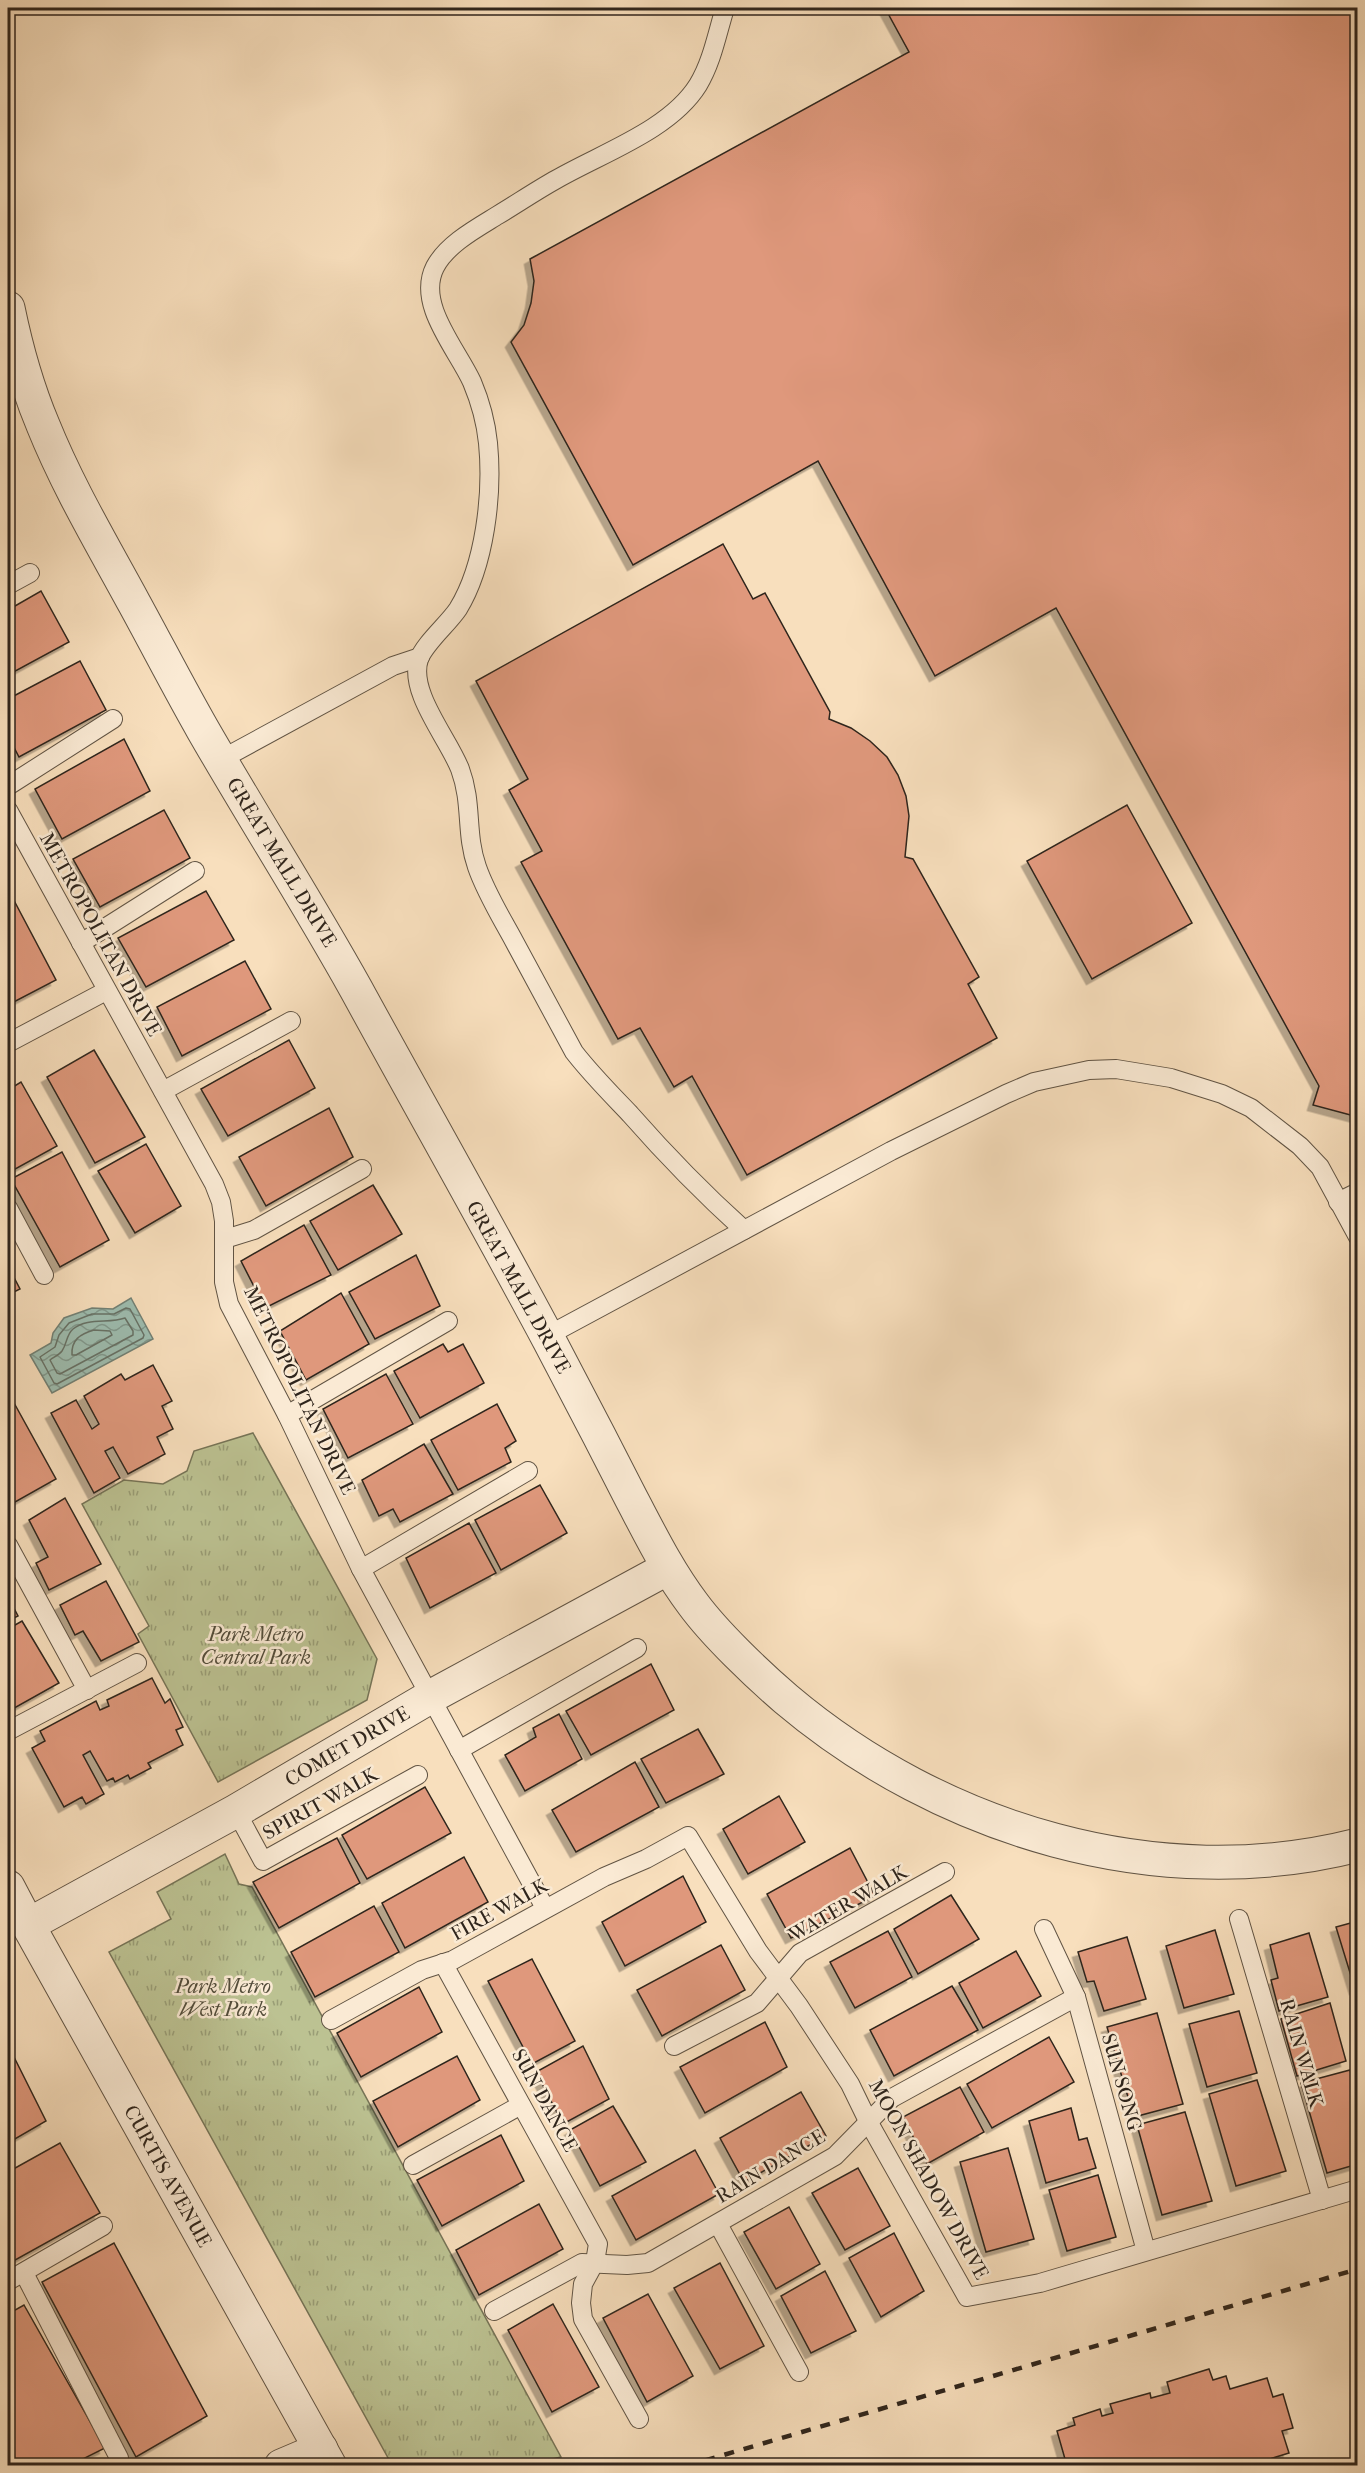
<svg xmlns="http://www.w3.org/2000/svg" width="1365" height="2473" font-family="'IM FELL French Canon',serif">
<style>
.park{fill:url(#park-tufts);stroke:#767457;stroke-width:1.5}
.water{fill:url(#water-waves);stroke:#718075;stroke-width:1.5}
.lines{fill:none;stroke-linecap:round;stroke-linejoin:round}
.shore{stroke:#667166;stroke-width:1.5}
.building{fill:#df987b;stroke:#2f251c;stroke-width:1.5;filter:url(#shadow)}
.service-casing{stroke:#615444;stroke-width:20}
.minor-casing{stroke:#615444;stroke-width:35}
.tertiary-casing{stroke:#615444;stroke-width:35}
.service{stroke:#faead4;stroke-width:18}
.minor{stroke:#faead4;stroke-width:33}
.tertiary{stroke:#faead4;stroke-width:33}
.rail{stroke:#2f251c;stroke-width:4.5;stroke-dasharray:10 10;stroke-linecap:butt}
.labels{text-anchor:middle;stroke-width:5;stroke-linejoin:round;paint-order:stroke}
.street-label{font-size:20px;fill:#2f251c;stroke:#faead4}
.park-label{font-size:20px;font-style:italic;fill:#524c3a;stroke:#faead4}
</style>
<defs>
<pattern id="park-tufts" width="24" height="20" patternUnits="userSpaceOnUse" patternTransform="scale(1.5)"><rect width="24" height="20" fill="#bcc292"/><path d="M3 7l-1-3M5 7V3M7 7l1-3M15 17l-1-3M17 17v-4M19 17l1-3" fill="none" stroke="#999d76"/></pattern>
<pattern id="water-waves" width="16" height="10" patternUnits="userSpaceOnUse" patternTransform="scale(1.5)"><rect width="16" height="10" fill="#9dbdb0"/><path d="M0 5q4-4 8 0t8 0" fill="none" stroke="#80998e"/></pattern>
<filter id="shadow"><feDropShadow dx="-5.5" dy="5.5" stdDeviation="0" flood-color="#0004"/></filter>
</defs>
<rect width="100%" height="100%" fill="#f8dfbd"/>
<filter id="stains"><feTurbulence type="fractalNoise" baseFrequency=".00333" numOctaves="4"/><feColorMatrix values="0 0 0 0 .2 0 0 0 0 .09 0 0 0 0 .02 0 0 0 .5 -.17"/></filter>
<radialGradient id="worn" r=".72"><stop offset=".6" stop-color="#630" stop-opacity="0"/><stop offset="1" stop-color="#630" stop-opacity=".3"/></radialGradient>
<g class="park">
<path d="M253 1433 377 1659 367 1700 218 1782 138 1634 149 1626 82 1504 124 1480 163 1484 187 1471 194 1451Z"/>
<path d="M225 1854 239 1884 252 1887 561 2457 527 2465H392L109 1952 171 1919 157 1892Z"/>
</g>
<path class="water" d="M131 1298 153 1339 52 1393 30 1355 51 1343 53 1333 64 1318 92 1308 113 1309Z"/>
<g class="lines">
<g class="shore">
<path d="M126 1308 130 1309 144 1335 143 1338 57 1384 54 1383 40 1357 55 1347 59 1335 69 1323 92 1314H114Z"/>
<path d="M125 1318 133 1331V1335L60 1374 57 1373 50 1360C54 1357 59 1355 62 1351 67 1344 66 1335 73 1329 88 1317 109 1324 125 1318Z"/>
<path d="M94 1330 110 1331 112 1335 76 1355H72C71 1340 80 1334 94 1330Z"/>
</g>
</g>
<g class="building">
<path d="M885 8H1358V1117L1313 1105 1319 1086 1056 608 935 676 818 461 633 565 511 342 524 325 531 303 534 281 530 259 909 52Z"/>
<path d="M723 544 753 599 765 593 830 712 829 719 851 728 870 741 887 757 898 775 906 796 909 816 905 857 913 859 979 977 968 984 997 1038 747 1175 692 1076 674 1087 640 1028 618 1039 521 862 542 851 509 790 528 779 476 681Z"/>
<path d="M41 591 69 642 8 675V610Z"/>
<path d="M80 661 106 710 19 757 8 736V699Z"/>
<path d="M124 739 150 791 62 839 35 789Z"/>
<path d="M1127 805 1192 923 1092 979 1027 861Z"/>
<path d="M164 810 190 858 100 907 73 859Z"/>
<path d="M9 891 56 980 8 1005V892Z"/>
<path d="M206 891 234 940 146 987 118 938Z"/>
<path d="M245 961 271 1009 182 1056 157 1007Z"/>
<path d="M289 1040 315 1088 228 1136 201 1089Z"/>
<path d="M94 1050 145 1137 95 1163 47 1077Z"/>
<path d="M21 1082 57 1146 8 1173V1090Z"/>
<path d="M329 1108 353 1157 266 1206 239 1157Z"/>
<path d="M146 1144 181 1206 135 1233 98 1171Z"/>
<path d="M62 1152 109 1240 60 1267 11 1179Z"/>
<path d="M373 1185 402 1234 338 1270 310 1221Z"/>
<path d="M304 1225 331 1275 265 1308 241 1261Z"/>
<path d="M416 1255 440 1306 375 1339 349 1292Z"/>
<path d="M8 1266 20 1289 8 1295Z"/>
<path d="M341 1293 369 1344 306 1380 280 1331Z"/>
<path d="M443 1344 448 1352 463 1344 484 1383 420 1418 394 1371Z"/>
<path d="M153 1365 172 1401 162 1406 173 1429 157 1437 165 1454 128 1474 113 1447 105 1451 120 1478 94 1493 51 1413 76 1400 92 1429 99 1424 84 1396 121 1374 125 1380Z"/>
<path d="M386 1374 413 1424 348 1458 323 1409Z"/>
<path d="M8 1392 56 1479 8 1506Z"/>
<path d="M497 1404 516 1441 505 1448 511 1462 458 1490 431 1440Z"/>
<path d="M424 1444 453 1494 400 1522 393 1509 379 1516 362 1480Z"/>
<path d="M540 1485 567 1533 501 1570 475 1520Z"/>
<path d="M65 1498 101 1564 49 1590 36 1563 48 1557 29 1520Z"/>
<path d="M469 1523 496 1573 430 1608 406 1558Z"/>
<path d="M106 1581 139 1642 101 1661 83 1631 75 1635 60 1605Z"/>
<path d="M8 1597 18 1616 8 1621Z"/>
<path d="M22 1621 59 1683 9 1711 8 1629Z"/>
<path d="M651 1664 674 1710 591 1755 566 1711Z"/>
<path d="M152 1678 165 1703 170 1699 183 1727 176 1730 183 1745 148 1763 151 1768 130 1779 128 1775 115 1782 113 1778 107 1781 90 1751 83 1755 104 1794 86 1804 82 1797 64 1807 32 1748 45 1741 40 1731 96 1701 100 1710 109 1706 107 1700Z"/>
<path d="M559 1714 582 1759 525 1791 505 1755 536 1737 533 1728Z"/>
<path d="M698 1729 724 1774 666 1803 641 1759Z"/>
<path d="M635 1762 659 1807 576 1852 552 1810Z"/>
<path d="M425 1787 451 1833 367 1879 342 1835Z"/>
<path d="M779 1796 805 1842 748 1874 723 1829Z"/>
<path d="M337 1838 360 1883 279 1928 253 1882Z"/>
<path d="M850 1848 875 1896 791 1938 767 1894Z"/>
<path d="M464 1857 488 1902 405 1948 382 1903Z"/>
<path d="M683 1876 706 1922 625 1966 602 1922Z"/>
<path d="M951 1895 979 1939 918 1974 894 1929Z"/>
<path d="M374 1906 399 1952 315 1997 291 1952Z"/>
<path d="M1358 1921V1988L1355 1989 1336 1927Z"/>
<path d="M1215 1930 1234 1994 1184 2008 1166 1946Z"/>
<path d="M888 1931 912 1977 855 2008 830 1962Z"/>
<path d="M1309 1933 1328 1997 1279 2011 1271 1980 1278 1978 1270 1945Z"/>
<path d="M1127 1937 1146 1999 1104 2011 1094 1981 1087 1982 1078 1952Z"/>
<path d="M721 1945 745 1990 662 2036 637 1990Z"/>
<path d="M1016 1951 1041 1996 983 2028 959 1983Z"/>
<path d="M532 1959 575 2041 532 2064 488 1981Z"/>
<path d="M952 1986 978 2030 894 2076 870 2030Z"/>
<path d="M419 1987 442 2032 361 2077 337 2033Z"/>
<path d="M1330 2003 1346 2061 1297 2076 1281 2019Z"/>
<path d="M1239 2011 1257 2073 1207 2087 1189 2024Z"/>
<path d="M1157 2013 1183 2104 1134 2117 1107 2027Z"/>
<path d="M765 2022 787 2067 705 2113 680 2067Z"/>
<path d="M1049 2037 1074 2082 992 2128 967 2084Z"/>
<path d="M583 2046 609 2099 563 2124 536 2072Z"/>
<path d="M10 2049 46 2121 8 2143V2050Z"/>
<path d="M457 2056 480 2100 398 2147 373 2101Z"/>
<path d="M1350 2070 1358 2097V2164L1327 2173 1301 2083Z"/>
<path d="M1257 2080 1286 2171 1236 2186 1209 2094Z"/>
<path d="M960 2087 984 2132 927 2164 903 2117Z"/>
<path d="M801 2092 826 2136 744 2182 720 2138Z"/>
<path d="M613 2106 646 2162 600 2186 570 2130Z"/>
<path d="M1071 2108 1079 2140 1087 2138 1096 2168 1046 2183 1029 2121Z"/>
<path d="M1185 2112 1212 2201 1162 2215 1137 2125Z"/>
<path d="M501 2135 524 2181 442 2226 417 2180Z"/>
<path d="M60 2143 100 2213 8 2264V2172Z"/>
<path d="M1008 2148 1034 2239 986 2252 960 2162Z"/>
<path d="M695 2150 719 2194 636 2240 612 2196Z"/>
<path d="M858 2168 890 2226 845 2250 812 2193Z"/>
<path d="M1098 2175 1116 2237 1067 2251 1049 2190Z"/>
<path d="M539 2204 563 2249 479 2295 456 2250Z"/>
<path d="M789 2207 820 2264 776 2289 744 2232Z"/>
<path d="M894 2233 924 2291 881 2317 849 2258Z"/>
<path d="M114 2243 207 2416 136 2457 42 2282Z"/>
<path d="M720 2263 764 2346 720 2369 674 2288Z"/>
<path d="M825 2271 856 2331 811 2353 781 2296Z"/>
<path d="M648 2294 693 2376 647 2402 603 2318Z"/>
<path d="M553 2304 599 2387 552 2412 508 2330Z"/>
<path d="M24 2305 105 2448 69 2466H19L8 2445V2314Z"/>
<path d="M1209 2369 1213 2380 1226 2376 1230 2389 1267 2378 1273 2397 1283 2394 1293 2428 1282 2431 1289 2453 1247 2466H1067L1057 2431 1075 2425 1073 2418 1100 2409 1102 2416 1113 2413 1110 2404 1150 2393 1151 2398 1170 2393 1167 2382Z"/>
</g>
<g class="lines">
<defs>
<g id="service">
<path d="M725 8C717 34 712 62 698 85 670 130 602 153 557 179 537 190 518 203 498 215 477 228 447 244 435 267 416 304 457 349 472 382 480 401 486 423 488 443 493 494 485 565 458 609 448 624 425 643 419 659 408 692 448 738 460 769 473 804 465 833 477 867 486 893 501 917 514 941 534 978 554 1015 574 1052 591 1074 611 1094 630 1114 666 1155 703 1193 744 1230"/>
<path d="M8 585 30 573"/>
<path d="M222 759 393 666 420 657"/>
<path d="M8 786 113 719"/>
<path d="M8 810 214 1184 221 1202 224 1221V1282L229 1304 287 1415 361 1569 545 1908"/>
<path d="M81 943 195 871"/>
<path d="M8 1043 106 991"/>
<path d="M163 1091 291 1021"/>
<path d="M1338 1202 1358 1192"/>
<path d="M8 1208 44 1275"/>
<path d="M225 1239 254 1230 362 1169"/>
<path d="M547 1336 891 1151 1006 1094 1034 1082 1089 1070 1116 1069 1171 1078 1222 1094 1251 1108 1300 1146 1320 1167 1358 1237"/>
<path d="M287 1415 448 1321"/>
<path d="M8 1545 87 1690"/>
<path d="M361 1569 528 1471"/>
<path d="M8 1731 137 1663"/>
<path d="M459 1750 637 1648"/>
<path d="M236 1811 263 1861 418 1775"/>
<path d="M1239 1919 1322 2200"/>
<path d="M1044 1929 1076 1997 1146 2251"/>
<path d="M443 1963 598 2244 595 2262 583 2284 581 2303 583 2319 639 2419"/>
<path d="M331 2020 422 1970 453 1960 604 1877 646 1859 688 1836 758 1951 799 2006 850 2084 869 2123 967 2297 1040 2283 1358 2189"/>
<path d="M674 2046 757 2003 800 1953 945 1872"/>
<path d="M413 2165 521 2105"/>
<path d="M718 2224 799 2372"/>
<path d="M24 2273 119 2458"/>
<path d="M8 2281 103 2226"/>
<path d="M494 2311 582 2263 627 2265 648 2263 835 2156 892 2098 1076 1997"/>
</g>
<g id="minor">
<path d="M8 308C16 347 27 387 43 425 68 487 102 544 134 603 157 645 179 688 203 730 253 817 307 901 356 989 420 1106 486 1222 549 1340 577 1393 604 1445 631 1498 650 1534 668 1571 693 1604 715 1634 757 1674 786 1699 941 1830 1158 1896 1358 1845"/>
<path d="M8 1887 28 1925 236 1811 430 1697 668 1568"/>
<path d="M281 2466 321 2449"/>
</g>
<path id="tertiary" d="M28 1925 330 2466"/>
</defs>
<use href="#service" class="service-casing"/>
<use href="#minor" class="minor-casing"/>
<use href="#tertiary" class="tertiary-casing"/>
<use href="#service" class="service"/>
<use href="#minor" class="minor"/>
<use href="#tertiary" class="tertiary"/>
<path class="rail" d="M686 2466 1358 2269"/>
</g>
<g class="labels">
<g class="street-label">
<text transform="translate(282 862) rotate(59)" y="7">GREAT MALL DRIVE</text>
<text transform="translate(101 934) rotate(61)" y="7">METROPOLITAN DRIVE</text>
<text transform="translate(519 1287) rotate(61)" y="7">GREAT MALL DRIVE</text>
<text transform="translate(300 1390) rotate(64)" y="7">METROPOLITAN DRIVE</text>
<text transform="translate(347 1746) rotate(-30)" y="7">COMET DRIVE</text>
<text transform="translate(320 1803) rotate(-29)" y="7">SPIRIT WALK</text>
<text transform="translate(848 1903) rotate(-30)" y="7">WATER WALK</text>
<text transform="translate(499 1909) rotate(-29)" y="7">FIRE WALK</text>
<text transform="translate(1302 2053) rotate(74)" y="7">RAIN WALK</text>
<text transform="translate(1122 2082) rotate(74)" y="7">SUN SONG</text>
<text transform="translate(545 2100) rotate(61)" y="7">SUN DANCE</text>
<text transform="translate(770 2166) rotate(-31)" y="7">RAIN DANCE</text>
<text transform="translate(168 2176) rotate(61)" y="7">CURTIS AVENUE</text>
<text transform="translate(929 2179) rotate(61)" y="7">MOON SHADOW DRIVE</text>
</g>
<g class="park-label">
<text x="256" y="1641">Park Metro<tspan x="256" dy="23">Central Park</tspan></text>
<text x="223" y="1993">Park Metro<tspan x="223" dy="23">West Park</tspan></text>
</g>
</g>
<rect width="1365" height="2473" fill="none" stroke="#f8dfbd" stroke-width="30"/>
<rect x="9" y="9" width="1347" height="2455" fill="none" stroke="#2f251c" stroke-width="3"/>
<rect x="15" y="15" width="1335" height="2443" fill="none" stroke="#2f251c" stroke-width="1.5"/>
<rect width="100%" height="100%" filter="url(#stains)"/>
<rect width="100%" height="100%" fill="url(#worn)"/>
</svg>
